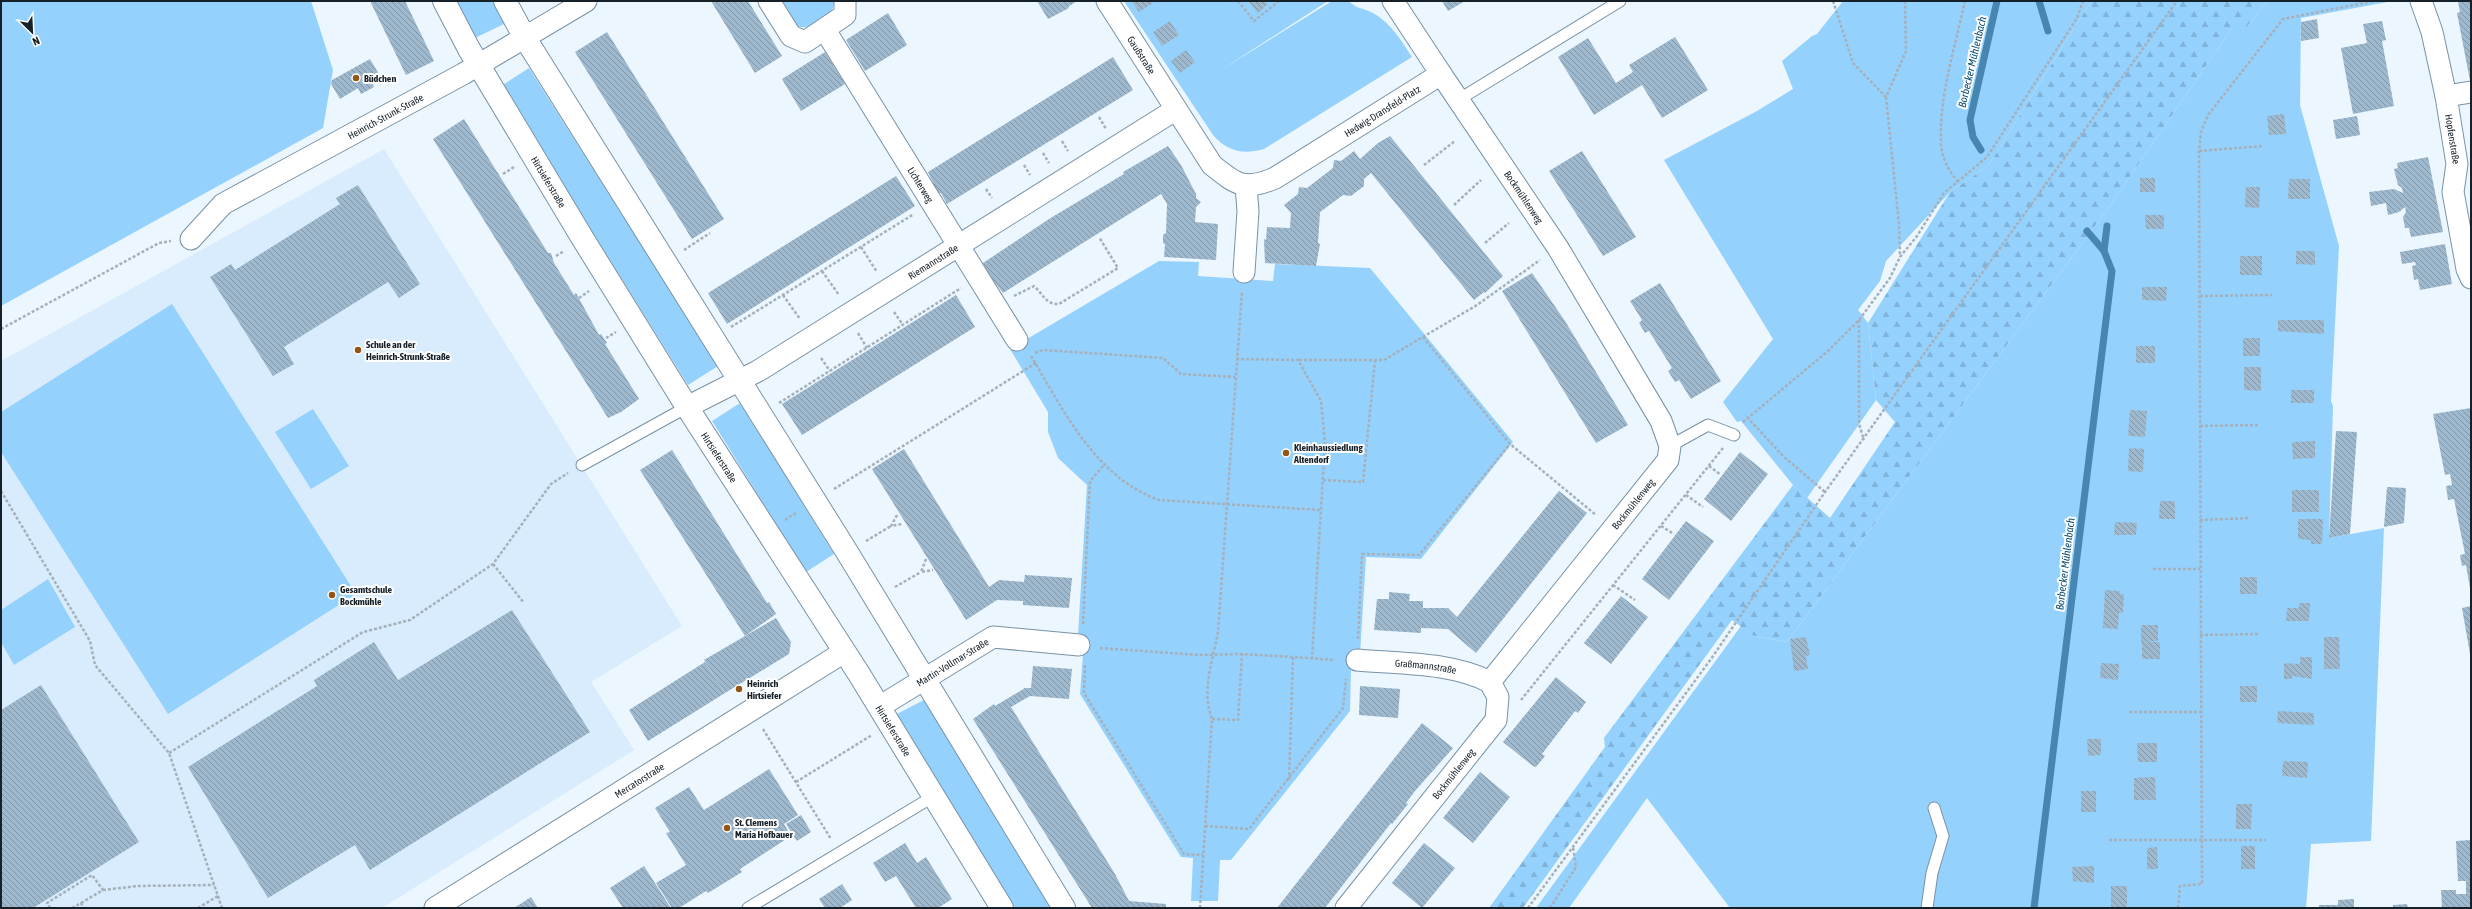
<svg xmlns="http://www.w3.org/2000/svg" width="2472" height="909" font-family="'Asap Condensed',sans-serif">
<style>
.built{fill:#d8ecfd}
.green{fill:#95d1fd}
.forest{fill:url(#forest-firs)}
.lines{fill:none;stroke-linecap:round;stroke-linejoin:round}
.stream{stroke:#4786b0;stroke-width:7}
.building{fill:url(#building-back-hatch)}
.service-casing{stroke:#7892a6;stroke-width:13}
.minor-casing{stroke:#7892a6;stroke-width:23}
.secondary-casing{stroke:#7892a6;stroke-width:24}
.path{stroke:#a5b0b9;stroke-width:2.5;stroke-dasharray:3 2;stroke-linecap:butt}
.service{stroke:#fff;stroke-width:11}
.minor{stroke:#fff;stroke-width:21}
.secondary{stroke:#fff;stroke-width:22}
.poi-dot{fill:#925617;stroke:#fff;stroke-width:1.5}
.labels{text-anchor:middle;stroke-width:4;stroke-linejoin:round;paint-order:stroke}
.street-label{font-size:10px;fill:#162028;stroke:#fff}
.poi-label{font-size:10px;font-weight:bold;fill:#162028;stroke:#fff;text-anchor:start}
.water-label{font-size:11px;font-style:italic;fill:#084c73;stroke:#fff}
</style>
<defs>
<pattern id="forest-firs" width="22" height="20" patternUnits="userSpaceOnUse"><rect width="22" height="20" fill="#95d1fd"/><path d="M5 1l3.5 6h-7zM16 11l3.5 6h-7z" fill="#80b3d9"/></pattern>
<pattern id="building-back-hatch" width="6" height="6" patternUnits="userSpaceOnUse"><rect width="6" height="6" fill="#9eb9cd"/><path d="M-1 5l2 2M0 0l6 6M5-1l2 2" fill="none" stroke="#8096a6"/></pattern>
</defs>
<rect width="100%" height="100%" fill="#ebf6ff"/>
<path class="built" d="M384 149 682 626 591 682 634 750 382 908H1V361Z"/>
<g class="green">
<path d="M1 1H311L333 70 323 128 1 306Z"/>
<path d="M456 1H493L504 24 475 38Z"/>
<path d="M778 1H834C836 15 807 34 794 25 788 20 783 8 778 1Z"/>
<path d="M1124 1H1328L1221 70 1332 1H1349C1355 9 1365 8 1373 13 1392 24 1400 39 1412 57L1264 149C1242 155 1227 151 1213 135Z"/>
<path d="M1843 1H2091L1988 166 1950 192 1886 261 1880 281 1858 310 1868 323 1876 400 1807 498 1793 485 1741 421 1737 422 1723 402 1773 339 1664 160 1757 111 1793 89 1782 61 1812 36 1817 34Z"/>
<path d="M2267 1H2393L2301 18 2300 105 2339 246 2331 401 2333 406 2329 538 2384 528 2371 841 2311 844 2306 908H1730L1647 798 1569 908H1536L1741 626 1754 636 1787 642 2109 207 2232 28H2246Z"/>
<path d="M529 68 718 366 688 385 501 86Z"/>
<path d="M1159 261 1199 262 1198 276 1273 281 1275 264 1370 268 1513 442 1421 559 1366 557 1360 654 1351 669 1350 711 1231 860H1220L1218 901H1191L1193 858 1181 857 1080 694 1083 654 1078 635 1087 485 1058 458 1048 432V412L1010 349Z"/>
<path d="M172 304 356 594 168 714 1 452V412Z"/>
<path d="M740 403 834 554 806 572 712 421Z"/>
<path d="M313 409 349 466 311 489 275 432Z"/>
<path d="M48 579 75 627 14 665 1 642V610Z"/>
<path d="M924 700 1054 908H1015L895 715Z"/>
</g>
<path class="forest" d="M2091 1H2267L2246 28H2232L2109 207 1787 642 1754 636 1732 620 1523 908H1489L1605 747 1604 738 1793 485 1830 518 1895 422 1876 400 1868 323 1950 192 1988 166Z"/>
<g class="lines">
<g class="stream">
<path d="M2039 1 2048 31"/>
<path d="M1981 150 1973 137 1970 120 1997 1"/>
<path d="M2104 251 2107 226"/>
<path d="M2034 908 2112 271 2104 251 2087 231"/>
</g>
</g>
<g class="building">
<path d="M370 1H405L434 61 406 75Z"/>
<path d="M711 1H748L782 56 755 73Z"/>
<path d="M1037 1H1077L1068 7 1069 8 1048 19Z"/>
<path d="M1132 1H1152L1153 3 1139 12Z"/>
<path d="M1248 1H1265L1268 4 1258 13Z"/>
<path d="M1442 1H1465L1448 11Z"/>
<path d="M2458 1H2471V86L2457 13 2460 12Z"/>
<path d="M888 13 907 45 865 71 846 40Z"/>
<path d="M2317 19 2319 38 2301 41V22Z"/>
<path d="M1170 21 1179 35 1162 46 1153 32Z"/>
<path d="M2382 21 2386 40 2382 41 2394 106 2353 114 2341 48 2367 43 2363 24Z"/>
<path d="M607 32 724 219 692 239 575 52Z"/>
<path d="M1675 37 1708 90 1662 118 1642 85 1594 115 1558 57 1588 38 1616 83 1633 72 1629 65Z"/>
<path d="M1186 50 1195 62 1180 73 1171 61Z"/>
<path d="M825 52 845 84 801 111 782 79Z"/>
<path d="M1113 57 1133 90 947 204 941 193H938L928 172Z"/>
<path d="M370 59 380 76 371 81 374 87 361 94 358 88 340 99 331 84 332 80Z"/>
<path d="M2284 114 2286 134 2269 135 2267 116Z"/>
<path d="M2357 116 2360 135 2336 139 2333 120Z"/>
<path d="M464 119 548 253H551L554 263 574 295 576 293 599 335 601 334 607 343 605 344 639 399 621 412 608 418 433 139Z"/>
<path d="M1390 136 1503 276 1485 293 1484 292 1474 300 1371 173 1364 179V186L1351 196 1343 195 1320 212 1318 243 1320 244 1316 266 1265 263 1264 239 1266 240 1267 227 1290 228 1291 213 1284 205 1298 194 1299 187 1307 188 1333 168 1334 160 1341 161 1354 151 1360 159 1378 143Z"/>
<path d="M1168 146 1181 165 1196 194V198L1201 202 1196 207 1195 222 1218 224 1216 260 1164 257 1165 244 1163 243V235L1166 233 1167 204 1161 194 1003 293 990 276 983 263 1049 219 1124 174 1123 172Z"/>
<path d="M1582 151 1636 237 1603 256 1549 171Z"/>
<path d="M2428 157 2443 232 2411 237 2409 228H2405L2403 217 2406 212 2405 207 2399 212 2388 215 2386 203 2371 206 2369 192 2394 189 2403 193 2402 188 2398 185 2394 169 2398 168 2397 163Z"/>
<path d="M896 176 915 206 727 324 708 293Z"/>
<rect x="2140" y="178" width="15" height="14"/>
<path d="M2289 179H2310V199H2288Z"/>
<path d="M358 185 420 284 399 298 388 282 284 347 294 364 273 376 210 277 231 264 235 270 340 204 336 198Z"/>
<path d="M2246 187H2260L2259 208 2245 207Z"/>
<path d="M2145 215H2164V229H2146Z"/>
<path d="M2445 244 2452 284 2420 290 2418 279 2414 280 2412 266 2416 265 2415 262 2402 264 2400 252Z"/>
<path d="M2296 251H2315V265L2296 264Z"/>
<rect x="2240" y="256" width="22" height="19"/>
<path d="M1532 273 1565 321 1628 425 1596 443 1502 291Z"/>
<path d="M1660 283 1721 381 1691 399 1679 380 1675 382 1668 371 1672 368 1649 331 1645 333 1639 323 1642 320 1630 301Z"/>
<path d="M2142 287H2167L2166 301 2142 300Z"/>
<path d="M956 295 975 327 802 435 782 404Z"/>
<path d="M2278 320H2324V334L2278 331Z"/>
<rect x="2243" y="338" width="17" height="18"/>
<rect x="2136" y="346" width="19" height="17"/>
<path d="M2244 367H2261V391L2244 390Z"/>
<rect x="2291" y="390" width="23" height="13"/>
<path d="M2471 408V588H2470L2466 565 2462 566 2460 555 2465 554 2454 499 2448 500 2446 486 2452 485 2450 474 2445 475 2433 414Z"/>
<path d="M2130 410 2147 411 2145 437 2128 436Z"/>
<path d="M2336 431 2357 432 2350 534 2329 538Z"/>
<path d="M2315 441V458L2293 459 2292 442Z"/>
<path d="M2129 448 2144 449 2143 472 2128 471Z"/>
<path d="M904 449 989 587 999 580 1024 582 1025 575 1072 578 1069 608 1023 605V601L997 600 966 620 872 469Z"/>
<path d="M672 450 767 603 769 602 776 614 745 636 640 470Z"/>
<path d="M1740 452 1768 474 1731 521 1704 499Z"/>
<path d="M2387 487 2406 488 2404 523 2384 527Z"/>
<rect x="2292" y="490" width="27" height="22"/>
<path d="M1559 491 1587 513 1476 653 1448 629 1421 628V633L1374 630 1377 599H1389V592L1410 594 1409 601H1423V608H1448L1457 617Z"/>
<path d="M2160 501H2175V519H2159Z"/>
<path d="M2298 519H2323L2322 544H2311V540L2298 539Z"/>
<path d="M1686 521 1714 541 1669 600 1642 579Z"/>
<path d="M2115 522 2137 523 2136 535H2114Z"/>
<rect x="2240" y="577" width="17" height="17"/>
<path d="M2105 590 2120 591V594H2124L2123 613H2119L2118 629 2103 628Z"/>
<path d="M1621 596 1648 617 1611 664 1584 643Z"/>
<path d="M2299 603H2310L2309 621H2286L2287 608H2299Z"/>
<path d="M2471 606V654H2470L2462 608Z"/>
<path d="M512 610 590 732 370 870 355 845 268 898 188 767 317 686 314 680 374 642 398 680Z"/>
<path d="M776 618 791 642 789 654 725 693 704 660Z"/>
<path d="M2141 625H2158V641L2141 642Z"/>
<path d="M1806 637 1810 655 1806 656 1808 669 1794 671 1790 639Z"/>
<path d="M2324 637H2339L2340 669H2324Z"/>
<rect x="2142" y="642" width="18" height="17"/>
<path d="M2300 657H2312V679L2292 676V679H2284V663L2300 664Z"/>
<path d="M705 662 725 693 648 741 629 710Z"/>
<path d="M2101 663 2119 664 2118 680 2100 678Z"/>
<path d="M1033 666 1072 669 1069 699 1030 696 1011 707 1115 874 1129 901 1166 904V908H1092L973 719 994 704 995 706 1025 688H1031Z"/>
<path d="M1556 677 1586 702 1578 713 1575 711 1542 754 1545 756 1536 767 1533 766 1503 742Z"/>
<path d="M41 685 139 842 33 908H1V710Z"/>
<path d="M1360 686 1400 689 1398 718 1359 715Z"/>
<rect x="2240" y="686" width="17" height="16"/>
<path d="M2278 711 2314 713V725L2277 723Z"/>
<path d="M1422 723 1453 748 1415 791 1406 803 1408 804 1392 824 1391 823 1325 908H1277Z"/>
<path d="M2087 739H2101V755L2088 756Z"/>
<path d="M2137 743H2157V762H2138Z"/>
<path d="M2283 761 2308 762 2307 778 2282 776Z"/>
<path d="M769 769 798 815 784 824 791 836 740 869 742 872 708 893 706 891 679 908H672L656 883 686 865 666 833 670 832 655 808 689 787 704 810Z"/>
<path d="M1480 772 1510 797 1473 843 1443 818Z"/>
<path d="M2155 777 2156 800H2134V778Z"/>
<rect x="2081" y="791" width="15" height="21"/>
<path d="M2236 804H2252L2251 829H2236Z"/>
<path d="M801 815 811 832 797 841 786 824Z"/>
<path d="M2471 840V908H2442L2441 890H2456V894H2466V881H2458L2456 841Z"/>
<path d="M905 843 917 863 926 857 952 899 938 908H916L896 876 885 882 873 863Z"/>
<path d="M1424 843 1455 868 1422 908 1392 883Z"/>
<rect x="2241" y="846" width="14" height="23"/>
<path d="M2157 847 2158 869H2147V848Z"/>
<path d="M644 866 667 902 671 908H623L610 888Z"/>
<path d="M2094 866V883L2073 881 2072 867Z"/>
<path d="M842 884 852 900 840 908H825L819 899Z"/>
<rect x="2111" y="886" width="16" height="22"/>
<path d="M531 897 538 908H514Z"/>
<path d="M2354 899V908H2319V905H2338V900Z"/>
<path d="M2407 904 2408 908H2393V905Z"/>
</g>
<g class="lines">
<defs>
<g id="service">
<path d="M1458 100 1620 1"/>
<path d="M1670 446 1708 425 1734 435"/>
<path d="M582 465 687 407"/>
<path d="M748 908 934 796"/>
<path d="M1927 908 1932 873 1943 836 1934 808"/>
</g>
<g id="minor">
<path d="M769 1 791 36 805 42 845 15V1"/>
<path id="s1" d="M1107 1 1212 165C1237 185 1244 191 1275 178L1441 74 1393 1"/>
<path id="s2" d="M2421 1 2432 32 2446 96 2457 164 2453 192 2467 269 2471 278"/>
<path id="s3" d="M825 30 1017 340"/>
<path d="M2446 96 2471 92"/>
<path id="s4" d="M191 239 223 204 463 74 586 1"/>
<path d="M1244 272 1248 211 1246 186"/>
<path id="s5" d="M687 407 758 371 1175 110"/>
<path id="s6" d="M1357 660C1402 664 1450 662 1490 682"/>
<path id="s7" d="M879 707 993 637 1079 645"/>
<path id="s8" d="M435 908 844 652"/>
<path id="s9" d="M1346 908 1496 720 1498 697 1490 682 1668 460 1670 446 1661 421 1558 248 1441 74"/>
</g>
<g id="secondary">
<path id="s10" d="M444 1 469 49 583 239 687 407 859 674 1002 908"/>
<path d="M505 1 525 38 847 552 1064 908"/>
</g>
</defs>
<use href="#service" class="service-casing"/>
<use href="#minor" class="minor-casing"/>
<use href="#secondary" class="secondary-casing"/>
<g class="path">
<path d="M1238 1 1254 21 1279 1"/>
<path d="M1833 1 1853 63 1886 97 1906 51 1905 1"/>
<path d="M1886 97 1899 224 1900 257"/>
<path d="M1099 117 1106 129"/>
<path d="M1062 141 1068 151"/>
<path d="M2199 151 2263 146"/>
<path d="M1043 153 1049 163"/>
<path d="M1024 165 1030 175"/>
<path d="M1424 165 1455 141"/>
<path d="M503 174 514 167"/>
<path d="M1958 182C1949 171 1941 157 1941 143 1939 96 1955 47 1965 1"/>
<path d="M986 189 992 198"/>
<path d="M1454 205 1481 180"/>
<path d="M1485 243 1509 223"/>
<path d="M861 247 877 272"/>
<path d="M684 250 710 233"/>
<path d="M556 256 564 251"/>
<path d="M822 271 839 295"/>
<path d="M783 295 800 319"/>
<path d="M1014 296 1034 286C1043 294 1046 305 1059 304L1118 268 1099 237"/>
<path d="M2200 296 2272 295"/>
<path d="M579 298 589 291"/>
<path d="M894 312 903 325"/>
<path d="M1859 320V424L1864 440"/>
<path d="M731 327 914 214"/>
<path d="M1 329 159 243 171 241"/>
<path d="M858 333 867 348"/>
<path d="M1423 337 1510 444 1596 515"/>
<path d="M606 338 616 332"/>
<path d="M1035 353 1043 350 1163 358 1181 374 1235 377"/>
<path d="M1031 356C1064 411 1095 477 1159 500L1321 510"/>
<path d="M821 358 830 371"/>
<path d="M1236 359 1298 360 1321 401 1325 443 1312 658"/>
<path d="M1299 360H1384L1477 305 1540 260"/>
<path d="M779 403 961 288"/>
<path d="M1747 417 1784 457 1825 492"/>
<path d="M1743 422 1828 351 1859 320 1890 278 1900 257 1917 236 1944 193 1987 157 2077 18 2083 1"/>
<path d="M2200 426 2258 425"/>
<path d="M1709 466 1721 475"/>
<path d="M1323 480 1363 482 1375 361"/>
<path d="M834 489 1036 363"/>
<path d="M1 491 90 641 95 665 169 753 222 908"/>
<path d="M1686 495 1703 507"/>
<path d="M897 515 891 526 902 524"/>
<path d="M785 520 796 513"/>
<path d="M2200 520 2250 518"/>
<path d="M1661 526 1674 534"/>
<path d="M866 541 891 526"/>
<path d="M926 559 921 572 933 570"/>
<path d="M493 564 524 603"/>
<path d="M2153 569H2200"/>
<path d="M1613 585 1635 600"/>
<path d="M895 587 921 572"/>
<path d="M1083 624 1090 481 1103 466"/>
<path d="M2200 635 2260 634"/>
<path d="M1358 639 1362 554 1419 555 1510 444"/>
<path d="M1100 648 1199 655 1242 654 1293 657"/>
<path d="M1085 665 1084 693 1184 854 1203 855"/>
<path d="M1521 700 1723 448"/>
<path d="M2129 712H2201"/>
<path d="M1212 719 1238 720 1242 654"/>
<path d="M763 729 831 839"/>
<path d="M169 753 363 632 410 620 493 564 551 484 568 473"/>
<path d="M1289 780 1293 657 1335 660"/>
<path d="M796 782 872 735"/>
<path d="M1205 826 1249 829 1343 708 1346 679"/>
<path d="M2109 840H2266"/>
<path d="M103 890 138 886 214 885"/>
<path d="M50 908 47 903 92 875 103 890 81 903"/>
<path d="M72 908 81 903 84 908"/>
<path d="M198 908 218 896"/>
<path d="M1200 908 1212 719C1201 691 1213 660 1218 632L1242 292"/>
<path d="M1528 908 1711 659 1825 492 2177 1"/>
<path d="M1550 908 1576 867 1573 847"/>
<path d="M2178 908 2180 886 2202 884 2199 151 2201 132 2208 115 2283 19 2374 1"/>
</g>
<use href="#service" class="service"/>
<use href="#minor" class="minor"/>
<use href="#secondary" class="secondary"/>
</g>
<g class="poi-dot">
<circle cx="356" cy="78" r="4"/>
<circle cx="358" cy="350" r="4"/>
<circle cx="1286" cy="453" r="4"/>
<circle cx="332" cy="595" r="4"/>
<circle cx="739" cy="689" r="4"/>
<circle cx="727" cy="828" r="4"/>
</g>
<g class="labels">
<g class="street-label">
<text dy="4" stroke="none"><textPath href="#s1" startOffset="64">Gaußstraße</textPath></text>
<text dy="4" stroke="none"><textPath href="#s1" startOffset="391">Hedwig-Dransfeld-Platz</textPath></text>
<text dy="4" stroke="none"><textPath href="#s4" startOffset="232">Heinrich-Strunk-Straße</textPath></text>
<text dy="4" stroke="none"><textPath href="#s2" startOffset="142">Hopfenstraße</textPath></text>
<text dy="4" stroke="none"><textPath href="#s10" startOffset="209">Hirtsieferstraße</textPath></text>
<text dy="4" stroke="none"><textPath href="#s3" startOffset="182">Lichterweg</textPath></text>
<text transform="translate(1524 197) rotate(56)" y="4">Bockmühlenweg</text>
<text dy="4" stroke="none"><textPath href="#s5" startOffset="286">Riemannstraße</textPath></text>
<text dy="4" stroke="none"><textPath href="#s10" startOffset="533">Hirtsieferstraße</textPath></text>
<text dy="4" stroke="none"><textPath href="#s9" startOffset="509">Bockmühlenweg</textPath></text>
<text dy="4" stroke="none"><textPath href="#s7" startOffset="86">Martin-Vollmar-Straße</textPath></text>
<text dy="4" stroke="none"><textPath href="#s6" startOffset="69">Graßmannstraße</textPath></text>
<text dy="4" stroke="none"><textPath href="#s10" startOffset="857">Hirtsieferstraße</textPath></text>
<text dy="4" stroke="none"><textPath href="#s9" startOffset="172">Bockmühlenweg</textPath></text>
<text dy="4" stroke="none"><textPath href="#s8" startOffset="241">Mercatorstraße</textPath></text>
</g>
<g class="poi-label">
<text x="364" y="82">Büdchen</text>
<text x="366" y="348">Schule an der<tspan x="366" dy="12">Heinrich-Strunk-Straße</tspan></text>
<text x="1294" y="451">Kleinhaussiedlung<tspan x="1294" dy="12">Altendorf</tspan></text>
<text x="340" y="593">Gesamtschule<tspan x="340" dy="12">Bockmühle</tspan></text>
<text x="747" y="687">Heinrich<tspan x="747" dy="12">Hirtsiefer</tspan></text>
<text x="735" y="826">St. Clemens<tspan x="735" dy="12">Maria Hofbauer</tspan></text>
</g>
<g class="water-label">
<text transform="translate(1972 62) rotate(-77)" y="4">Borbecker Mühlenbach</text>
<text transform="translate(2065 564) rotate(-83)" y="4">Borbecker Mühlenbach</text>
</g>
</g>
<rect width="2472" height="909" fill="none" stroke="#162028" stroke-width="4"/>
<g transform="translate(32 32) rotate(156)" stroke="#ffffff" stroke-width="3" paint-order="stroke">
<path d="M0-3L7 15L0 10L-7 15Z" fill="#162028"/>
<text y="-6" font-size="11" font-weight="bold" text-anchor="middle" fill="#162028">N</text>
</g>
</svg>
